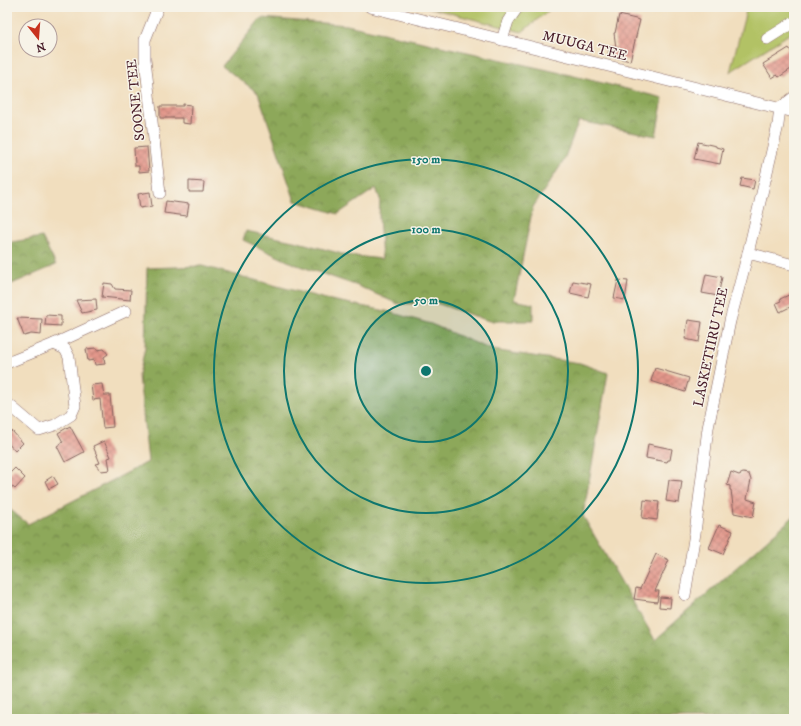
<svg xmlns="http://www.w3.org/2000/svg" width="801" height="726" font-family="'IM FELL DW Pica',serif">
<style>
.grass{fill:#b2c265;stroke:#7e7048}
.forest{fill:url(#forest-crowns);stroke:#6c6442}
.building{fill:url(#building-cross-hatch)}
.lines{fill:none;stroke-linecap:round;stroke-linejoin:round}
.minor-casing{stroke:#84625e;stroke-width:12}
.minor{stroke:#fff;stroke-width:11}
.ring{fill:none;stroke:#0f766e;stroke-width:2}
.labels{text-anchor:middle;stroke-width:3;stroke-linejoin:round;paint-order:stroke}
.street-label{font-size:14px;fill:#4a1f2b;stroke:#f7f3e8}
.centre{fill:#0f766e;stroke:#f7f3e8;stroke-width:2}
.ring-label{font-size:12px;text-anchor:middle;font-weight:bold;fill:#0f766e;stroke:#f7f3e8;stroke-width:3;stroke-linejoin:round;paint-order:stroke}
</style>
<defs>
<pattern id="forest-crowns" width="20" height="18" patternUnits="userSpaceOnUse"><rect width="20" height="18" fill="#8da85a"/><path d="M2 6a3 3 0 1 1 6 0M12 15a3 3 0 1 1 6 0" fill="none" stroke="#75884b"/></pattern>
<pattern id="building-cross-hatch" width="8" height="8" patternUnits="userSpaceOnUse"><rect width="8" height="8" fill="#e3978b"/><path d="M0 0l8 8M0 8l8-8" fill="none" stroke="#ba7b72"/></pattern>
</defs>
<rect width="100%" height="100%" fill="#f7f3e8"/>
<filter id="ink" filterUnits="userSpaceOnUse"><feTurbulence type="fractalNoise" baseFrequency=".025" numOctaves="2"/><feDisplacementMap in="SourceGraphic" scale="8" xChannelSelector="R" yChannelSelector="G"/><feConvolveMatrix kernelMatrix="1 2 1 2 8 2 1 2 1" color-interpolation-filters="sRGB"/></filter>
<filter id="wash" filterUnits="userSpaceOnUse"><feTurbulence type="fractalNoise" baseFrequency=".012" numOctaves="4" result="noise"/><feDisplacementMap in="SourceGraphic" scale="16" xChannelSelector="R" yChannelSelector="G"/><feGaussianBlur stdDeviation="0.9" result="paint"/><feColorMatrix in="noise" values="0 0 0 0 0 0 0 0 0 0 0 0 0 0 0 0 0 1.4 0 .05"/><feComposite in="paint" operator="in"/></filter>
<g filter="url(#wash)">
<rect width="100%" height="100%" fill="#f1debe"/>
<g class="grass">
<path d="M427 7H553L522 32Z"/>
<path d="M747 7H794V31L730 72Z"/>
</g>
<g class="forest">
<path d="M261 18 347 25 570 75 663 98 656 136 579 121 563 162 533 207 514 300 533 304V321H489L436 303 398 304 358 286 294 264 243 240 246 231 298 242 346 255 382 259 379 216 380 199 376 188 338 214 295 201 258 93 222 66Z"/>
<path d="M42 237 56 265 7 286V245L12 242Z"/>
<path d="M202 266 326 299 386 311 431 324 492 350 580 363 608 373 583 516 655 640 794 516V719H7V507L28 524 148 462 139 375 145 348 147 268Z"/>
</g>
<g id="blocks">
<g class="building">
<path d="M619 15 640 20 630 61 608 55 610 46 616 48 614 33H615Z"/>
<path d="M789 48 794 56V67L779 77 777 75 772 78 763 64Z"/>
<path d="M183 104 191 105 190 124 182 123V118H160V106H183Z"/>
<path d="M698 142 716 146V147L723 149 720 164 694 159Z"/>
<path d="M147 147 149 171 139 172V166H135L134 148Z"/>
<path d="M742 178 755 180 753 189 740 186Z"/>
<path d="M189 181 204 182 203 192H189Z"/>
<path d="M150 192 152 206 140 208 138 194Z"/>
<path d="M166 201 189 204 187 216 164 213Z"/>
<path d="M706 274 722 277 718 296 702 293Z"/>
<path d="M618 280 628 281 625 300 614 298Z"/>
<path d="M573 281 591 284 588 297 570 293Z"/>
<path d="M104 283 112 284 115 289 131 290 130 300 102 297Z"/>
<path d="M791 294 792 295 794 294V305L780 312 776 303 781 301 780 299Z"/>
<path d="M96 299 97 310 82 313 76 300Z"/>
<path d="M46 315 61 316V326L45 325Z"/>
<path d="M17 318 42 319 41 335 31 334 24 336Z"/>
<path d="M688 320 702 322 699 342 685 339Z"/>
<path d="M96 348 97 350 104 349 108 354 104 357 105 364 95 365 94 360 88 361 86 349Z"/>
<path d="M655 368 689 378 685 392 651 381Z"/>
<path d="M102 384 104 395H110L113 427 103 428 100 399 93 400 91 385Z"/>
<path d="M70 426 84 452 65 462 57 446 63 442 58 433Z"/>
<path d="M12 431 23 443 15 451 7 442V436Z"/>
<path d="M104 441 111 457 108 458 110 470 101 471 95 464 100 463 93 446Z"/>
<path d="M648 444 672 449 670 460H668L667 462 646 458Z"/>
<path d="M15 468 25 478 15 489 7 482V476Z"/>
<path d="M731 472 739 475 743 473 749 474 751 480 747 499 756 502 753 517 734 513 731 490H730V486L727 485Z"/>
<path d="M53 476 58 484 49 489 45 481Z"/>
<path d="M669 480 682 481 679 503 666 501Z"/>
<path d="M644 500 659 502 657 520 642 518Z"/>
<path d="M719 525 733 531 723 554 709 548Z"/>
<path d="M656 554 669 560 655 591H659L657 602 634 599 636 588 640 589Z"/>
<path d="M660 597 671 598 670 608 659 607Z"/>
</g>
</g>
</g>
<g filter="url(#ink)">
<use href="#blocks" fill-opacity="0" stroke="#84625e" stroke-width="1"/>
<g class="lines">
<defs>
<g id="minor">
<path d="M158 7 145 40V59L160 193"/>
<path d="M370 7 794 112"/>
<path d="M767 39 794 22"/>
<path d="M502 40 508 21 518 7"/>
<path d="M780 108 794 97"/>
<path d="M748 253 794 265"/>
<path d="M54 344 126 311"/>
<path d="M7 363 54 344 65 349 69 357 75 406 71 415 55 425 39 430 7 403"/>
<path d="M685 595 695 533 708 428 730 321 748 253 778 125 780 108"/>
</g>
</defs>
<use href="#minor" class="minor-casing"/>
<use href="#minor" class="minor"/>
</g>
</g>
<circle cx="426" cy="371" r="71" fill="#0f766e" fill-opacity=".12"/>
<g class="ring">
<circle cx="426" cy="371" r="71"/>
<circle cx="426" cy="371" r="142"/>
<circle cx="426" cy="371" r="212"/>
</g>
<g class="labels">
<g class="street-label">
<text transform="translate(585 45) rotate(14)" y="5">MUUGA TEE</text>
<text transform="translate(135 100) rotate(-96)" y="5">SOONE TEE</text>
<text transform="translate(710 347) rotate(-78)" y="5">LASKETIIRU TEE</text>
</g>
</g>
<circle cx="426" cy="371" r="6" class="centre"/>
<g class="ring-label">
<text x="426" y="163">150 m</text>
<text x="426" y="233">100 m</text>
<text x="426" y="304">50 m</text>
</g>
<rect width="801" height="726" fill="none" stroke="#f7f3e8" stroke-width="24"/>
<g transform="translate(38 38) rotate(163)"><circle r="19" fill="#f7f3e8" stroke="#b29e9c"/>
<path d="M0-3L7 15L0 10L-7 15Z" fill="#c8321e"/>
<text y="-6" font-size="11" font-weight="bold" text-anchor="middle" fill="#4a1f2b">N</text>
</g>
</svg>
